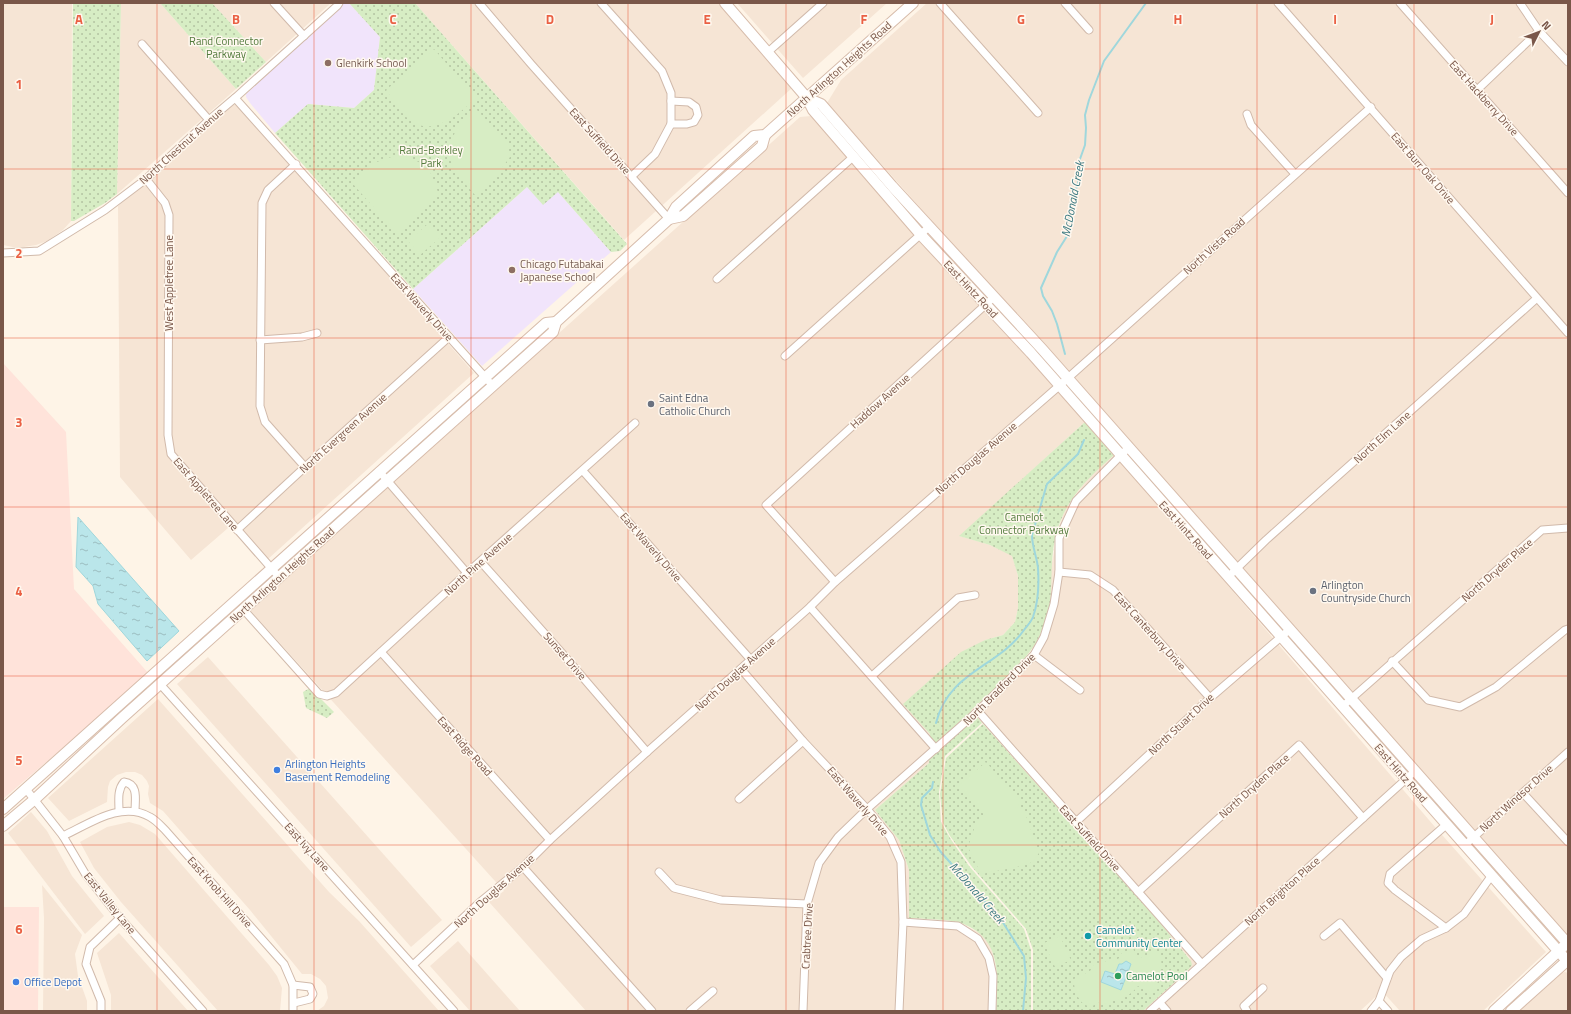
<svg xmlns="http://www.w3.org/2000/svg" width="1571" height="1014" font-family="'Titillium Web',sans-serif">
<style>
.residential{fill:#f6e5d5}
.commercial{fill:#ffe3da}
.education{fill:#f1e4fb}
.grass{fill:url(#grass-dots)}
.garden{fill:#d7edc4}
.water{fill:url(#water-ripples);stroke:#9fd7dc}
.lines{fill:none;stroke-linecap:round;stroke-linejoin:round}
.stream{stroke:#9fd7dc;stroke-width:2}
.street-casing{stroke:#d1baab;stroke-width:9}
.secondary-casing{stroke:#d7bcab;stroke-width:12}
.street{stroke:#fff;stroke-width:7}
.secondary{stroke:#fff;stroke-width:10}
.grid{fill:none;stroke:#ea6044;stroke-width:1;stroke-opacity:0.55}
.education-dot{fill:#8d6e63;stroke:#fff8ef;stroke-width:1.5}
.worship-dot{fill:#6b7280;stroke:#fff8ef;stroke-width:1.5}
.shop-dot{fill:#3f7fe0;stroke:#fff8ef;stroke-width:1.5}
.culture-dot{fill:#0f9aa8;stroke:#fff8ef;stroke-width:1.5}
.leisure-dot{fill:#2e9e5b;stroke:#fff8ef;stroke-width:1.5}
.labels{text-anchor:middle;stroke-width:3;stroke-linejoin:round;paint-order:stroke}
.park-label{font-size:11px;fill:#537b3d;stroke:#fff8ef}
.education-label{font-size:11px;fill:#785e54;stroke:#fff8ef;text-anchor:start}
.street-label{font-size:11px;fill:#7a5749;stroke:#fff8ef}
.worship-label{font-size:11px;fill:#5b616d;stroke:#fff8ef;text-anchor:start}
.shop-label{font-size:11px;fill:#366cbe;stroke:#fff8ef;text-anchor:start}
.culture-label{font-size:11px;fill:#0d838f;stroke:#fff8ef;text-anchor:start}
.leisure-label{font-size:11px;fill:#27864d;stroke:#fff8ef;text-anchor:start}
.water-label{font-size:12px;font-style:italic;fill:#3b7981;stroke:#fff8ef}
.grid-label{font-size:13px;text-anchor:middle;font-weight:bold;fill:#ea6044;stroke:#fff8ef;stroke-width:3;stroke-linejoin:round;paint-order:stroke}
</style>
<defs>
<pattern id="grass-dots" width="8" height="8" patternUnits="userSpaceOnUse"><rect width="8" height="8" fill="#d7edc4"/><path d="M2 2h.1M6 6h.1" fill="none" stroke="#b3c3a1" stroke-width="1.8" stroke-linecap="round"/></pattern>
<pattern id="water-ripples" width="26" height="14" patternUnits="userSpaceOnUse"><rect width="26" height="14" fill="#bae6ea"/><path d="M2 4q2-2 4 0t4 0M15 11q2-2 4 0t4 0" fill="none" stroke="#9cbdc0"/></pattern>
</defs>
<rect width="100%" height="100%" fill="#fef4e7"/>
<g class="residential">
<path d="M3 3H72L71 221 63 230 47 241 36 245 24 247H13L3 245Z"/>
<path d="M121 3H160L236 89 117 194Z"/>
<path d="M212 3H331L266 62Z"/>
<path d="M415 3H720L792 88 624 240Z"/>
<path d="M737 3H887L803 78Z"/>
<path d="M927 3H1568V936L827 103 841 80Z"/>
<path d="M233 105H235L241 108 474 373 268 559 235 522 191 560 120 477 118 206Z"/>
<path d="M811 116 1086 421 960 536 990 545 1012 555 1018 576V608L1015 622 1003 635 985 640 904 704 930 734 929 763 875 810 899 840 909 870V918L960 923 980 933 990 944 995 962 997 987 996 1011H586L489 902 504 891 250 610 800 117Z"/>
<path d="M1115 454 1435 827 1546 952 1483 1011H1400L1382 991 1360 1011H1143L1188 970 1190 959 971 710 1012 672 1032 650 1052 563 1058 529 1066 507 1090 476Z"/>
<path d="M208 657 442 920 411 947 177 684Z"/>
<path d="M158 699 329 892 359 921 439 1011H317L324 1006 328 998 326 986 320 979 311 974H302L250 910 163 811 150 803 148 794 149 786 147 781 142 775 135 772H126L117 775 110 781 108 787 107 802 69 821 48 798Z"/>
<path d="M31 812 47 831 72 876 104 916 85 934 8 833Z"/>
<path d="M129 822 140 825 155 834 269 965 277 976 282 988 280 1011H218L121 902 94 868 80 842 107 827Z"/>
<path d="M42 885 82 935 75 954 78 976 87 1001V1011H43L44 918Z"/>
<path d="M119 933 188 1011H111V995L97 953Z"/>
<path d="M458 941 520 1011H470L430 966Z"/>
<path d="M1565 972 1568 973V1011H1520L1562 973Z"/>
</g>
<g class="commercial">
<path d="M3 363 66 432 74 589 149 674 3 799Z"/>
<path d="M3 907H39L38 1011H3Z"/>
</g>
<g class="education">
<path d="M344 3H349L380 37 374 90 354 108 308 104 275 133 250 103 246 97V94Z"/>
<path d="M527 187 558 192 611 252 482 366 413 289Z"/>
</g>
<g class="grass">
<path d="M73 3H121L117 194 105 203 74 221H71Z"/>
<path d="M160 3H212L266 62 236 89Z"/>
<path d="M349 3H415L627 244 620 251 611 252 558 192 543 205 527 187 413 289 275 133 308 104 354 108 374 90 380 37Z"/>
<path d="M1086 421 1115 454C1078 487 1055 510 1052 563 1051 581 1052 599 1047 617 1044 626 1037 643 1031 650 1027 656 1022 661 1017 666 1003 681 987 697 971 710L982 723 945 756 939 792 941 822 950 838 969 866 1024 929 1031 950V1011H996C998 975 1002 938 961 923 950 919 922 919 909 918V870L899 840 875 810 929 763 930 734 903 704 961 652 985 640 1003 635 1015 622 1018 608V576L1012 556 990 545 959 536Z"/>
<path d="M310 688 334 712 327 718 306 708 303 692Z"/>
<path d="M983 724 1156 918 1191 961 1192 965 1188 970 1143 1011H1033V950L1026 929 972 867 950 836 943 823 940 794 946 758Z"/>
</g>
<g class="garden">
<path d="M434 49 476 98C461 112 437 135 414 123 402 116 394 101 386 90Z"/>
<path d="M476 109 508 143 510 157 499 172 475 195 453 170 448 150 457 127Z"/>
<path d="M400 154 428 166 439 195 397 234 353 184 371 164Z"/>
<path d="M429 223 441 237 420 255 408 241Z"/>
<path d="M986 762 1021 803 1015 808 1023 807 1039 853 1033 862 1017 867 981 874 968 847 975 826 985 816 959 785Z"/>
<path d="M1060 936 1071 960 1055 967 1044 943Z"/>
<path d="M1133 948 1137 959 1154 952 1160 956C1163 964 1161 967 1155 974L1158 979 1157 986 1152 991H1146L1138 986C1132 994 1123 999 1113 1001V1005L1100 1002C1098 1003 1094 1006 1091 1006 1079 1007 1073 988 1074 979L1090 971 1095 962 1100 964 1112 958 1114 961 1121 957 1120 954Z"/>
</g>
<g class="water">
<path d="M78 517 179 631 147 661 98 604 93 586 76 567Z"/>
<path d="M1126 961 1131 964 1121 990 1101 982 1105 971 1115 974 1119 964H1122Z"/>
</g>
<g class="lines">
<g class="stream">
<path d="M1065 354 1057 324 1052 311 1043 296 1041 288 1057 252 1069 233 1067 225 1070 215V204L1078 184 1080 159 1085 145 1086 128 1085 115 1089 100 1104 61 1146 3"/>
<path d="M936 723C949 671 997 668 1024 630 1027 626 1031 622 1033 617 1038 603 1039 583 1038 568 1037 557 1032 547 1032 535L1047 484 1078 454 1084 440"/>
<path d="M933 782 932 788 922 798 921 805 930 835 940 851 1002 921 1024 956 1026 978 1023 1011"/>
</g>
<defs>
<g id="street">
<path d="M274 3 304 36"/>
<path d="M479 3 531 64 669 219"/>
<path d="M601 3 662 71 671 93V124L655 154 632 176"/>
<path d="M940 3 1038 113"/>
<path d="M1065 3 1089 30"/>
<path d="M1278 3 1568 333"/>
<path d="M1400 3 1568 193"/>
<path d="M1520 3 1539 31 1568 62"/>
<path d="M142 44 209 120"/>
<path d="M768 52 823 3"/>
<path d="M1477 90 1539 31"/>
<path d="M235 98 493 386"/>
<path d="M671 101 689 102 696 107 698 115 694 122 687 124H671"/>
<path d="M1247 114 1251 125 1295 174"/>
<path d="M296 164 268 190 262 203 260 406 265 422 305 467"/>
<path d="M146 179 165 203 169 215 168 435 171 454 279 577"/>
<path d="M3 253 39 251 105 210 146 179 209 120 235 98 337 6 339 3"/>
<path d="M717 279 853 157"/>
<path d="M260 340 302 337 317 333"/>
<path d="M785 356 930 226"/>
<path d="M379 471 467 573"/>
<path d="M583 471 751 660"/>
<path d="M237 530 305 467 449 337"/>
<path d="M481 562 561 652 647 752"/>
<path d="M1059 572 1090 575 1113 590 1210 698"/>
<path d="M1228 577 1266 540 1536 299"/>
<path d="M835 582 766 505 994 297"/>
<path d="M810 607 936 749"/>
<path d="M243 609 319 694 327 696 336 693 467 573 635 423"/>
<path d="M381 652 550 840"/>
<path d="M1034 655 1080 690"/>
<path d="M1392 661 1428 700 1460 707 1496 687 1565 630 1568 629"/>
<path d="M741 669 803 741 867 809 890 837 901 862 903 922 899 1011"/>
<path d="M872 676 958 598 975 595"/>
<path d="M160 684 454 1011"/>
<path d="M1343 706 1542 530 1568 528"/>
<path d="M978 711 1202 964"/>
<path d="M26 789 63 836 86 875 120 918 203 1011"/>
<path d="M1523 793 1568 842"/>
<path d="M739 799 803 741"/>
<path d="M119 811C119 801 117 790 124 782 139 784 135 800 135 811"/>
<path d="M1076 822 1210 698 1289 630"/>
<path d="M63 836C89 824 122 800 150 817 156 820 161 826 166 831L284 964 293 985V1011"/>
<path d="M1465 845 1568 752"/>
<path d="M523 867 652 1011"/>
<path d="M659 872 674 888 721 900 807 904"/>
<path d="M1138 892 1299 745 1363 818"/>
<path d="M903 922 958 926 978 939 989 958 993 976 992 1011"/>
<path d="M1446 928 1395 890 1388 883 1390 874 1446 825"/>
<path d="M1324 936 1340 923 1387 978"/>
<path d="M413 965 479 903 523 867 550 840 647 752 810 607 835 582 1059 386 1371 107"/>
<path d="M293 985 310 987 313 994 310 999 294 1003"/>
<path d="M1379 1001 1388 1011"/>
<path d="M1160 1003 1167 1011"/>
<path d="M101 1011V1001L86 964 90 947 120 918"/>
<path d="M690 1011 713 991"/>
<path d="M803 1011 807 904 819 863 838 837 867 809 978 711 1034 655 1044 637 1054 604 1059 572V538L1076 501 1128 448"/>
<path d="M1150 1011 1415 771"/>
<path d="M1247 1011 1244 1006 1263 988"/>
<path d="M1371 1011 1379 1001 1390 971 1401 957 1422 939 1446 928 1464 914 1492 875"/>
</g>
<g id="secondary">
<path d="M725 3 807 98 813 110 921 235 1031 353 1568 962"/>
<path d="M807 98 821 104 892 186 1042 349 1568 944"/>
<path d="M669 219 683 216 762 146 765 135"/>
<path d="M3 809 546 323 556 322"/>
<path d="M3 826 35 799 122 718 553 332 556 322 669 219 676 207 754 136 765 135 913 3"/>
<path d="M1494 1011 1563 947"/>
<path d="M1511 1011 1568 960"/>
</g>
</defs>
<use href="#street" class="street-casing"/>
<use href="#secondary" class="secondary-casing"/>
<use href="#street" class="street"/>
<use href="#secondary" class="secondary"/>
</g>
<path class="grid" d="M157 3V1011M314 3V1011M471 3V1011M628 3V1011M786 3V1011M943 3V1011M1100 3V1011M1257 3V1011M1414 3V1011M3 169H1568M3 338H1568M3 507H1568M3 676H1568M3 845H1568"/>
<g class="education-dot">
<circle cx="328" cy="63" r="4"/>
<circle cx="512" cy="270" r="4"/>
</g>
<g class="worship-dot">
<circle cx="651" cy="404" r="4"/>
<circle cx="1313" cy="591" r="4"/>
</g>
<g class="shop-dot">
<circle cx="277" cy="770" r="4"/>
<circle cx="16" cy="982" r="4"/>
</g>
<circle class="culture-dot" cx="1088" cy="936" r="4"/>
<circle class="leisure-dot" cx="1118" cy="976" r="4"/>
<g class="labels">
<g class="park-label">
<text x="226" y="45">Rand Connector<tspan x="226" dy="13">Parkway</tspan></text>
<text x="431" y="154">Rand-Berkley<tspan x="431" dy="13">Park</tspan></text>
<text x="1024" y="521">Camelot<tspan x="1024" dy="13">Connector Parkway</tspan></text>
</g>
<g class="education-label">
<text x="336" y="67">Glenkirk School</text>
<text x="520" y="268">Chicago Futabakai<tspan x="520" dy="13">Japanese School</tspan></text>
</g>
<g class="street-label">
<text transform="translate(839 69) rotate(-42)" y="4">North Arlington Heights Road</text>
<text transform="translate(1484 98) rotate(48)" y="4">East Hackberry Drive</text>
<text transform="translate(600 141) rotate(48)" y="4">East Suffield Drive</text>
<text transform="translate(181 146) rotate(-42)" y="4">North Chestnut Avenue</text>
<text transform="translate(1423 168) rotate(49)" y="4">East Burr Oak Drive</text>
<text transform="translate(1214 246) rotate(-42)" y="4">North Vista Road</text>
<text transform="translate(169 283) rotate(-90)" y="4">West Appletree Lane</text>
<text transform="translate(971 289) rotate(47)" y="4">East Hintz Road</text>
<text transform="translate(422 307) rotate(48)" y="4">East Waverly Drive</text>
<text transform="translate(880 401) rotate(-42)" y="4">Haddow Avenue</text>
<text transform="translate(343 433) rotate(-42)" y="4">North Evergreen Avenue</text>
<text transform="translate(1382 437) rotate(-42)" y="4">North Elm Lane</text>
<text transform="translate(976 458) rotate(-41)" y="4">North Douglas Avenue</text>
<text transform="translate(206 494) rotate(49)" y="4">East Appletree Lane</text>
<text transform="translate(1186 530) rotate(48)" y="4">East Hintz Road</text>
<text transform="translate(651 547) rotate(49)" y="4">East Waverly Drive</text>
<text transform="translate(478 564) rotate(-42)" y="4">North Pine Avenue</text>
<text transform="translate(1497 570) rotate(-41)" y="4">North Dryden Place</text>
<text transform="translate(282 575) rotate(-42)" y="4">North Arlington Heights Road</text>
<text transform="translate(1150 631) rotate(48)" y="4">East Canterbury Drive</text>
<text transform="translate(565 656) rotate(49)" y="4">Sunset Drive</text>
<text transform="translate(735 674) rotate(-42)" y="4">North Douglas Avenue</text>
<text transform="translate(999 689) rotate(-45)" y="4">North Bradford Drive</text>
<text transform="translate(1181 724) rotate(-43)" y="4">North Stuart Drive</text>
<text transform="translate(465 746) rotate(48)" y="4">East Ridge Road</text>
<text transform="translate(1401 773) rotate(49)" y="4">East Hintz Road</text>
<text transform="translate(1254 786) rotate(-42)" y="4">North Dryden Place</text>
<text transform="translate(1516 798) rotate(-42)" y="4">North Windsor Drive</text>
<text transform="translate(858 801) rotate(49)" y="4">East Waverly Drive</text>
<text transform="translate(1090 838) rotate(48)" y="4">East Suffield Drive</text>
<text transform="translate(307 847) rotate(48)" y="4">East Ivy Lane</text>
<text transform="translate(494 891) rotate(-42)" y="4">North Douglas Avenue</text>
<text transform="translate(1282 891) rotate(-42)" y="4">North Brighton Place</text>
<text transform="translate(220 892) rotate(48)" y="4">East Knob Hill Drive</text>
<text transform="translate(110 903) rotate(51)" y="4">East Valley Lane</text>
<text transform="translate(807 936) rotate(-87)" y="4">Crabtree Drive</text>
</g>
<g class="worship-label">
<text x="659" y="402">Saint Edna<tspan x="659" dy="13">Catholic Church</tspan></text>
<text x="1321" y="589">Arlington<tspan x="1321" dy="13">Countryside Church</tspan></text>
</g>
<g class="shop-label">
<text x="285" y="768">Arlington Heights<tspan x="285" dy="13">Basement Remodeling</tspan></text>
<text x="24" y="986">Office Depot</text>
</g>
<g class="culture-label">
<text x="1096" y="934">Camelot<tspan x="1096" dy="13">Community Center</tspan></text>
</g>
<g class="leisure-label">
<text x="1126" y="980">Camelot Pool</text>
</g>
<g class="water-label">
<text transform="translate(1073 199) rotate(-79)" y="4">McDonald Creek</text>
<text transform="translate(977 893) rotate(49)" y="4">McDonald Creek</text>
</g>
</g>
<g class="grid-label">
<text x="79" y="24">A</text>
<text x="236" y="24">B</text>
<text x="393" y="24">C</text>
<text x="550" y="24">D</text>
<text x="707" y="24">E</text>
<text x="864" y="24">F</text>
<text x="1021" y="24">G</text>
<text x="1178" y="24">H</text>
<text x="1335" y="24">I</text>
<text x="1492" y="24">J</text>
<text x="19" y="89">1</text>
<text x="19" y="258">2</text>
<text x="19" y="427">3</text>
<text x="19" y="596">4</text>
<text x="19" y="765">5</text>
<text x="19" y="934">6</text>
</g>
<rect width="1571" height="1014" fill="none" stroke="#7a5749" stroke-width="8"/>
<g transform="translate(1539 32) rotate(48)" stroke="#fff8ef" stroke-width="3" paint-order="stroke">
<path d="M0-3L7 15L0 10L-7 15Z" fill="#7a5749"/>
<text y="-6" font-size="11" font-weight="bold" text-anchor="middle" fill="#7a5749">N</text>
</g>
</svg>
